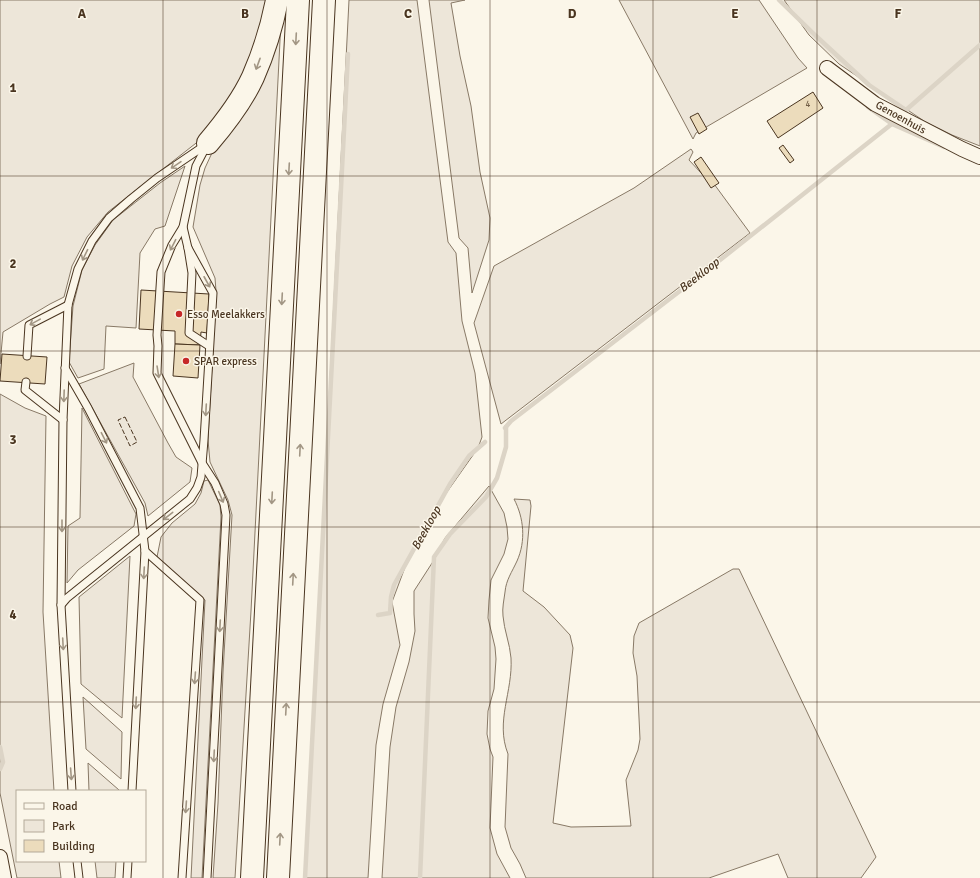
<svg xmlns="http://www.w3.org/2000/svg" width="980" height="878" font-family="Signika,sans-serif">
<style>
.green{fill:#ede6d9;stroke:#887966}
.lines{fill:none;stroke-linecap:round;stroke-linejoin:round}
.stream{stroke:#dcd4c6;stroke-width:4.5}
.building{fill:#ecdcbc;stroke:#4a3520}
.lane-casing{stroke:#4a3520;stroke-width:9}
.street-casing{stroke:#4a3520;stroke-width:16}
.highway-casing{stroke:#4a3520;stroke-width:24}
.lane{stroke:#fbf6e9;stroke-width:7}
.street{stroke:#fbf6e9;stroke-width:14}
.highway{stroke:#fbf6e9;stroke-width:22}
.fence{stroke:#4a3520;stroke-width:1;stroke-dasharray:5 2;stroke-linecap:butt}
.oneway{stroke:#a29684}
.grid{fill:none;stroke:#4a3520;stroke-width:1;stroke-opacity:0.55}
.poi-dot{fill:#c62828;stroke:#fbf6e9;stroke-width:1.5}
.labels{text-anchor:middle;stroke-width:3;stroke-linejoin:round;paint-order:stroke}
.number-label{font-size:9px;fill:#725f47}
.street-label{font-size:11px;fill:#4a3520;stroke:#fbf6e9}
.poi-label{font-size:11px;fill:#4a3520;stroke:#fbf6e9;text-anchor:start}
.water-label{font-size:12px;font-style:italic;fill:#4a3520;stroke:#fbf6e9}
.grid-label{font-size:13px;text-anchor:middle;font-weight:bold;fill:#4a3520;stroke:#fbf6e9;stroke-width:3;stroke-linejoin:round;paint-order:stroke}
</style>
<rect width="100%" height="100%" fill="#fbf6e9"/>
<g class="green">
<path d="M0 0H271L248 75 200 140 108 212 87 237 72 266 64 297 50 304 3 332 0 364Z"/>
<path d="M349 0H417L448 242 456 253 462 321 475 373 482 437 478 448 435 509 407 562 392 602 400 645 383 704 376 745 368 878H305Z"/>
<path d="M429 0H465L451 3 460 56 471 106 480 172 490 218 489 240 472 293 468 248 459 238Z"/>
<path d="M619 0H759L798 58 807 68 696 133 693 139Z"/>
<path d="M784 0H980V146L952 135 924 121 839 64 809 35Z"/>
<path d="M282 1 251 611 235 878H213L218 803 223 672 232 515 228 500 210 462 208 440 216 291 215 278 193 227 200 185 205 168Z"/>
<path d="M691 149 693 152 689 160 702 174 706 173 750 233 501 424 474 323 494 266 634 188Z"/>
<path d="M185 166 165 226 155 229 140 253 136 328 106 326 104 369 78 378 69 362 73 306 82 270 95 245 113 220 160 183Z"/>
<path d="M134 363 133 377 168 443 176 457 192 468 190 482 148 516 145 503 79 384Z"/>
<path d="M0 394 25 408 46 416 43 612 54 791H17V861H59L61 878H17L0 793Z"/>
<path d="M82 408 136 514 134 526 78 570 67 583 68 526 80 518Z"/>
<path d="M208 480 220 505 221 517 202 878H191L205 600 157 557 161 537 172 523 195 504 201 493 204 481Z"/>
<path d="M489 486 504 513 507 527 508 539 504 554 491 580 489 600 488 618 495 647 496 659 494 689 488 711 487 734 490 749 493 757 490 828 497 854 510 878H382L390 747 396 707 409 662 415 631 414 614V591L434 560 445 538Z"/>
<path d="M514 499 530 500 531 506 523 591 544 607 570 635 573 648 553 823 571 827 631 826 626 780 638 750 640 739 637 676 633 653 634 636 639 623 733 569H739L876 857 861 878H788L778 854 709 878H526L520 864 511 848 505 827 508 754C495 721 513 692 511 658 510 644 504 630 503 616 502 608 504 600 505 592 506 580 512 572 517 561 526 541 524 518 514 499Z"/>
<path d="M130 556 122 718 81 684 79 597Z"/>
<path d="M83 697 122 732 121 779 86 749Z"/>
<path d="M88 763 119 790V791H89Z"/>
<path d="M95 861H116L115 878H97Z"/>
</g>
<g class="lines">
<g class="stream">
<path d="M779 0 816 36 869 85 906 110 980 45"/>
<path d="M868 107 892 124 944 147"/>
<path d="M505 428 511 421 715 264 893 123"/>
<path d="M378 615 390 613 391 597 394 585 450 484 469 456 485 442"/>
<path d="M0 747 3 762 0 769"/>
<path d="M305 878 348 54"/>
<path d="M420 878 434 557 450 534 486 497 497 478 506 447V427"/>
</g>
</g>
<g class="building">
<path d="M813 92 823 108 778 138 767 121Z"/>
<path d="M698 113 707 129 699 134 690 117Z"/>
<path d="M783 145 794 160 790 163 779 148Z"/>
<path d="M701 157 719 183 711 188 694 162Z"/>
<path d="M141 290 209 294 207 333 201 332 200 345 175 344V331L139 329Z"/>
<path d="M175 344 200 345 198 378 173 376Z"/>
<path d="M2 354 47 357 45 384 0 381Z"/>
</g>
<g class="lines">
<defs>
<g id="lane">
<path d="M207 145 196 166 183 227 172 245 161 272 157 335 158 346 157 373 202 463 215 483 224 504 226 515 207 878"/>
<path d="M183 227 188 248 192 273 189 333 209 346"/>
<path d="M27 356 29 325 68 305"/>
<path d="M65 368 88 408 140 508 145 551 132 791"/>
<path d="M26 382 25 390 63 420"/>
<path d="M145 551 200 600 182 878"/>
<path d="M61 605 67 598 190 499 197 488 201 477 204 440 213 293 188 248"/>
<path d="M72 791 61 605 63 420 68 305 78 269 92 241 109 218 131 199 157 178 207 144"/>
<path d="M77 861 79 878"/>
<path d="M127 878 128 861"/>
</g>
<g id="street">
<path d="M827 68 875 104 962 149 980 157"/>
<path d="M0 857 4 878"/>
</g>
<g id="highway">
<path d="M208 143C225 123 242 101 253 77 264 52 272 26 277 0"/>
<path d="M252 878 298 0"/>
<path d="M278 878 324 0"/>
</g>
</defs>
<use href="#lane" class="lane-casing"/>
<use href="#street" class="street-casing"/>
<use href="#highway" class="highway-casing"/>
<use href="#lane" class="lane"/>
<use href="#street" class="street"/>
<use href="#highway" class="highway"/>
<path class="fence" d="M125 417 137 442 130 446 118 420Z"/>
</g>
<defs><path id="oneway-shaft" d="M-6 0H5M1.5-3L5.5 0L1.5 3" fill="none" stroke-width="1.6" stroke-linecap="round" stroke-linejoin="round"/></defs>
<g class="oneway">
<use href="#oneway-shaft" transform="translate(296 39) rotate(93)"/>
<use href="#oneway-shaft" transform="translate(258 64) rotate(110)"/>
<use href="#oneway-shaft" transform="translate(176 165) rotate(146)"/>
<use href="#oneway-shaft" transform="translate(289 169) rotate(93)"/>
<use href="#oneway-shaft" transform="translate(173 245) rotate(117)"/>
<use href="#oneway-shaft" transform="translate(85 255) rotate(116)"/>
<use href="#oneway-shaft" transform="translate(207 282) rotate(61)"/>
<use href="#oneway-shaft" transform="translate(282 299) rotate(93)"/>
<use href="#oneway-shaft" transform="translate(35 322) rotate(151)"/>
<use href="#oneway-shaft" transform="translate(158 372) rotate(81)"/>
<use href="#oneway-shaft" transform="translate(64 396) rotate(92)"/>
<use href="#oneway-shaft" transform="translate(206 410) rotate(93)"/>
<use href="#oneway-shaft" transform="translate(104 438) rotate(63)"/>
<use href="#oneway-shaft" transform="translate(300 450) rotate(-87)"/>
<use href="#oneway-shaft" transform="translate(221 497) rotate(67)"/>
<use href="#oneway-shaft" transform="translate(272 498) rotate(93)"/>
<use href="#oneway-shaft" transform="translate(168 516) rotate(142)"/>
<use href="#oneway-shaft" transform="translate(62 526) rotate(90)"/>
<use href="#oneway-shaft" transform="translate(144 573) rotate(93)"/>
<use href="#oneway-shaft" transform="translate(293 579) rotate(-87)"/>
<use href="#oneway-shaft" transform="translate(220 626) rotate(93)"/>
<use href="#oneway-shaft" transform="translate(63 644) rotate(87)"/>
<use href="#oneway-shaft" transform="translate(195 678) rotate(94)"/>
<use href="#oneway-shaft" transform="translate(136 703) rotate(93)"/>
<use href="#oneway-shaft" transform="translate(286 709) rotate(-87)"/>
<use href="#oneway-shaft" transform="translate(214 756) rotate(93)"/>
<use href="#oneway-shaft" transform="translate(71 774) rotate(86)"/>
<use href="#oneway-shaft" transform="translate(186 807) rotate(94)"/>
<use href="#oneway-shaft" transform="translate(280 839) rotate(-87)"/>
</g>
<path class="grid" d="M163 0V878M327 0V878M490 0V878M653 0V878M817 0V878M0 176H980M0 351H980M0 527H980M0 702H980"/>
<g class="poi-dot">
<circle cx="179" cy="314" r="4"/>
<circle cx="186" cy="361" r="4"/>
</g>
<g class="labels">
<g class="number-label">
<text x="808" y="107">4</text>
</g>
<g class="street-label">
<text transform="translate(901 117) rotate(29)" y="4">Genoenhuis</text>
</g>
<g class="poi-label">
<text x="187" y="318">Esso Meelakkers</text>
<text x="194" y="365">SPAR express</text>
</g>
<g class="water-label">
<text transform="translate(699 275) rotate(-38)" y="4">Beekloop</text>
<text transform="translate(426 528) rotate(-61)" y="4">Beekloop</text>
</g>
</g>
<g class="grid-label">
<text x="82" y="18">A</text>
<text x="245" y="18">B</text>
<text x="408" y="18">C</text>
<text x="572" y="18">D</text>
<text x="735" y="18">E</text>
<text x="898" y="18">F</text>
<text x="13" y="92">1</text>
<text x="13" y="268">2</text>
<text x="13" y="444">3</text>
<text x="13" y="619">4</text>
</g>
<rect x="16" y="790" width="130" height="72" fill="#fbf6e9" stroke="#b4a999"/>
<rect x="24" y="803" width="20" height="6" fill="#fbf6e9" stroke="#b4a999"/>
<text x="52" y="810" font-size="12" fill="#4a3520">Road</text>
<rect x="24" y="820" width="20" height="12" fill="#ede6d9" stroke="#b4a999"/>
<text x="52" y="830" font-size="12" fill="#4a3520">Park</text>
<rect x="24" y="840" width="20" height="12" fill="#ecdcbc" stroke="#b4a999"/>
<text x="52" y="850" font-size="12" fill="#4a3520">Building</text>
</svg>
